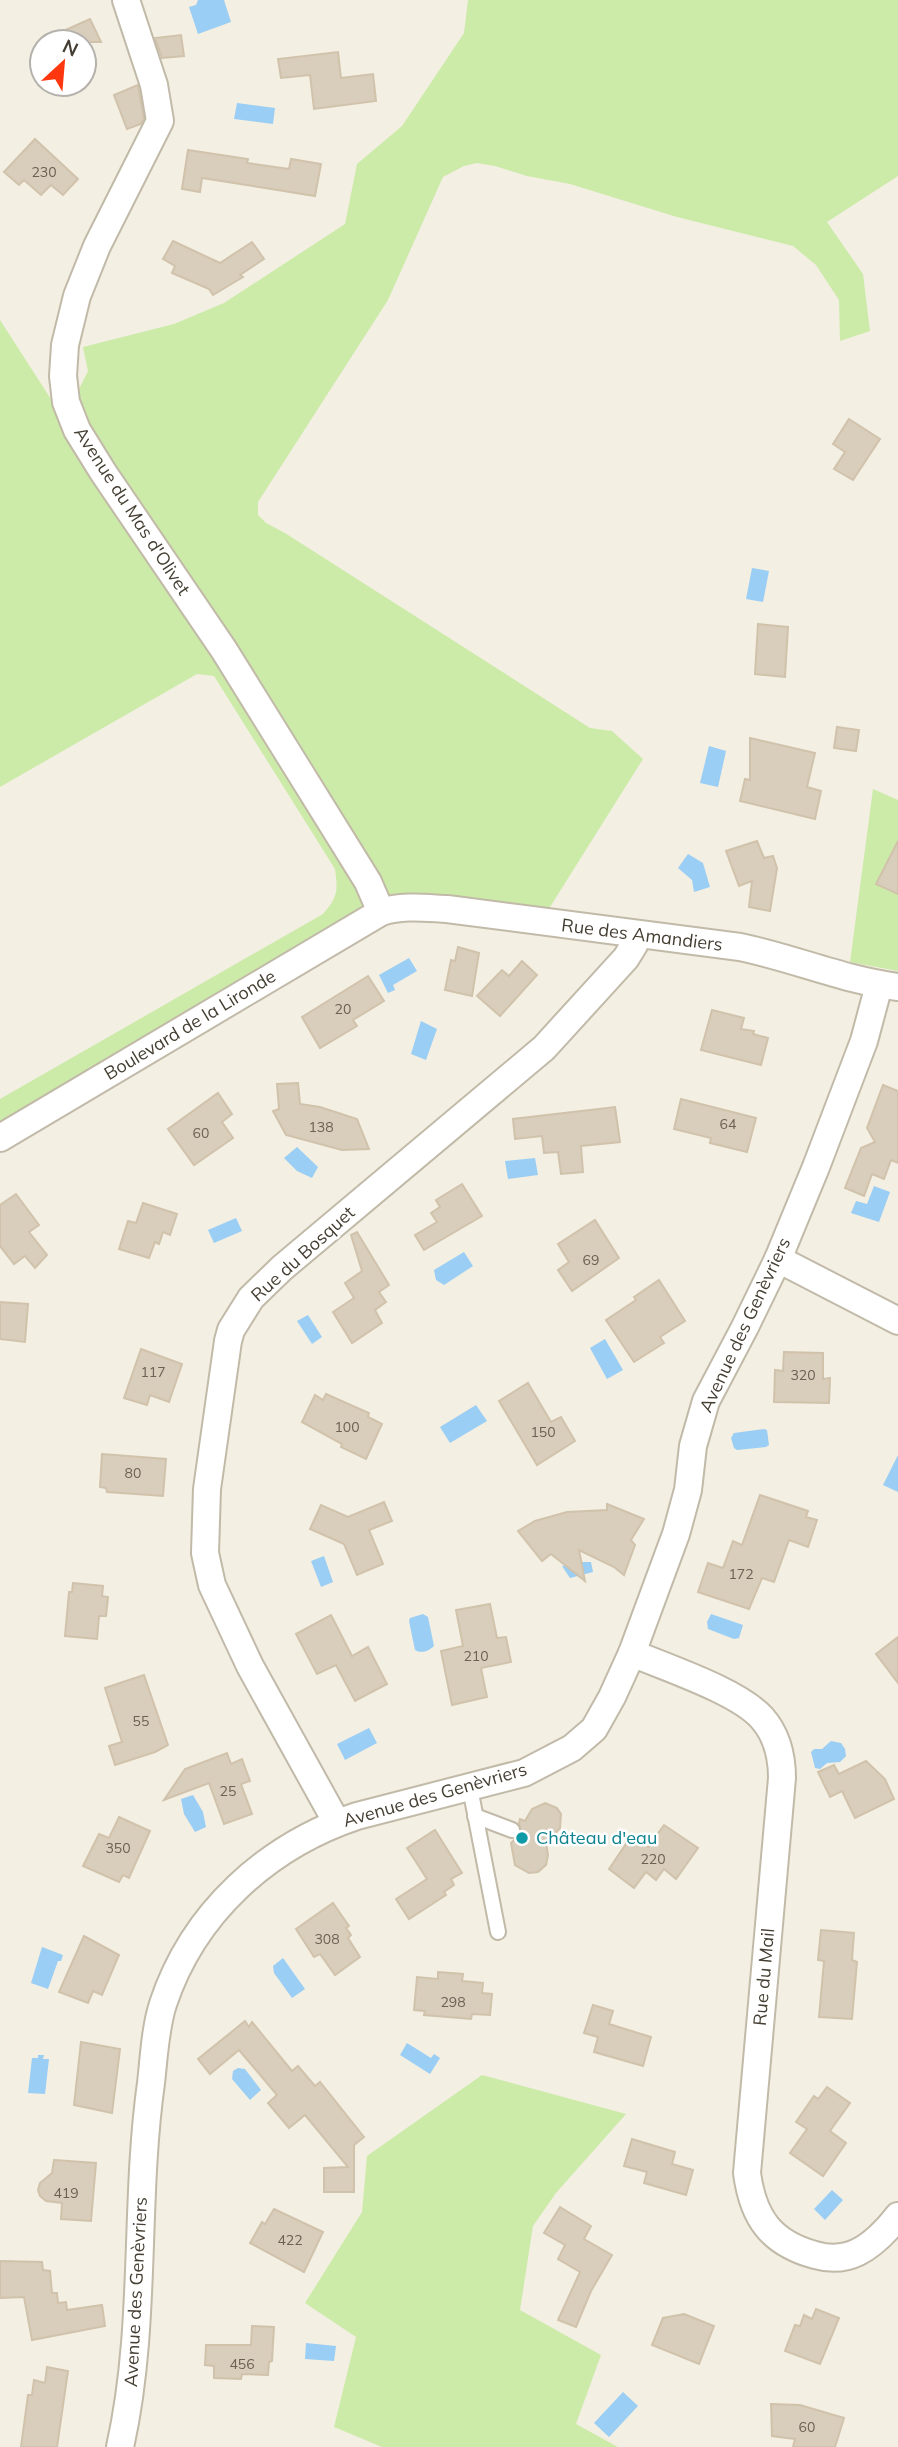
<svg xmlns="http://www.w3.org/2000/svg" width="898" height="2447" font-family="Mulish,sans-serif">
<style>
.green{fill:#cceba8}
.water{fill:#9acef5}
.building{fill:#d9cdbb;stroke:#d1c3ab;stroke-width:2}
.lines{fill:none;stroke-linecap:round;stroke-linejoin:round}
.service-casing{stroke:#c2baa8;stroke-width:18}
.minor-casing{stroke:#c2baa8;stroke-width:30}
.service{stroke:#fff;stroke-width:14}
.minor{stroke:#fff;stroke-width:26}
.culture-dot{fill:#0f9aa8;stroke:#fff;stroke-width:2.5}
.labels{text-anchor:middle;stroke-width:5;stroke-linejoin:round;paint-order:stroke}
.number-label{font-size:14px;fill:#6a6255}
.street-label{font-size:18px;fill:#453f33;stroke:#fff}
.culture-label{font-size:18px;fill:#0d838f;stroke:#fff;text-anchor:start}
</style>
<rect width="100%" height="100%" fill="#f3efe3"/>
<g class="green">
<path d="M468 0H898V176L827 222 863 274 870 331 840 341 839 300 816 265 793 246 677 217 570 184 527 176 495 166 477 163 464 166 443 177 388 300 258 502V515L266 523 285 533 590 728 612 731 643 759 550 907 517 908 386 895 116 481 75 397 88 371 83 347 174 324 224 303 345 224 357 164 402 126 464 33Z"/>
<path d="M0 320 339 846 365 903 362 913 129 1047 0 1124V1099L323 914C338 897 338 891 335 869L214 676 197 674 0 787Z"/>
<path d="M873 789 898 800V971L850 962Z"/>
<path d="M482 2075 626 2114 556 2193 533 2226 520 2310 601 2355 576 2424 618 2447H382L334 2427 356 2337 305 2303 362 2212 367 2156Z"/>
</g>
<g class="water">
<path d="M198 0H224L231 22 198 34 189 7 196 5Z"/>
<path d="M237 103 275 108 273 124 234 119Z"/>
<path d="M752 568 769 571 763 602 746 599Z"/>
<path d="M709 746 726 751 718 787 700 783Z"/>
<path d="M688 854 703 863 710 887 694 892 692 880 678 868Z"/>
<path d="M409 958 417 971 393 985 395 990 388 993 379 975Z"/>
<path d="M421 1021 437 1029 426 1060 411 1054Z"/>
<path d="M297 1147 318 1167 312 1178 297 1171 284 1158Z"/>
<path d="M535 1158 538 1175 508 1179 505 1161Z"/>
<path d="M874 1186 890 1192 879 1222 851 1213 856 1201 867 1204Z"/>
<path d="M236 1218 242 1231 214 1243 208 1230Z"/>
<path d="M464 1252 473 1266 444 1285 436 1280 434 1270Z"/>
<path d="M308 1315 322 1337 312 1344 297 1321Z"/>
<path d="M605 1339 623 1370 607 1379 590 1348Z"/>
<path d="M476 1405 487 1421 450 1443 440 1427Z"/>
<path d="M764 1429 767 1430 769 1445 766 1447 737 1450 734 1448 731 1438 734 1433Z"/>
<path d="M898 1455V1492L883 1485Z"/>
<path d="M324 1556 333 1582 321 1587 311 1561Z"/>
<path d="M578 1562H591L593 1572 570 1578 562 1566Z"/>
<path d="M423 1614 428 1617 434 1646C429 1651 421 1654 415 1650L409 1621 410 1618Z"/>
<path d="M711 1614 743 1625 739 1638 734 1639 708 1629 707 1622Z"/>
<path d="M369 1728 377 1743 345 1760 337 1744Z"/>
<path d="M831 1741 841 1743 845 1749 846 1756 840 1762 827 1763 820 1769 815 1768 811 1752 814 1749H822Z"/>
<path d="M193 1795 203 1812 206 1827 195 1832 184 1814 181 1799Z"/>
<path d="M42 1947 63 1955 61 1961H58L48 1989 31 1983Z"/>
<path d="M283 1958 305 1989 292 1998 274 1973 273 1966Z"/>
<path d="M407 2043 431 2058 434 2054 440 2058 430 2074 400 2055Z"/>
<path d="M38 2055H44L43 2059H49L45 2094 28 2093 32 2058H38Z"/>
<path d="M238 2068 245 2069 261 2090 250 2100 232 2079 233 2071Z"/>
<path d="M832 2190 843 2200 825 2220 814 2209Z"/>
<path d="M306 2343 336 2346 334 2361 305 2359Z"/>
<path d="M623 2392 638 2406 609 2437 594 2423Z"/>
</g>
<g class="building">
<path d="M90 19 101 42H39L79 24Z"/>
<path d="M181 35 184 56 162 58 155 38Z"/>
<path d="M338 52 341 78 373 74 376 101 314 109 310 75 281 78 278 59Z"/>
<path d="M138 85 144 119 141 124 127 129 114 95Z"/>
<path d="M35 139 78 179 63 195 51 185 41 195 24 180 19 185 4 172Z"/>
<path d="M188 150 248 159 247 163 289 169 291 159 321 164 315 196 202 178 200 192 182 189Z"/>
<path d="M173 241 220 263 252 242 264 259 240 275 243 277 213 295 209 289 172 273 175 266 163 259Z"/>
<path d="M849 419 880 439 853 480 834 469 845 452 833 444Z"/>
<path d="M758 624 788 627 785 677 755 674Z"/>
<path d="M837 727 859 730 856 751 834 748Z"/>
<path d="M750 738 815 753 807 787 821 791 815 819 740 801 745 779 750 780Z"/>
<path d="M757 841 764 858 773 856 777 868 770 911 749 907 752 881 739 886 726 851Z"/>
<path d="M898 841V894L876 884Z"/>
<path d="M458 947 479 953 472 996 445 990 451 960 455 961Z"/>
<path d="M522 961 537 975 500 1016 477 996 502 970 509 976Z"/>
<path d="M368 976 384 1001 353 1020 357 1026 320 1048 302 1017Z"/>
<path d="M712 1010 744 1018 741 1029 754 1031 753 1034 768 1038 761 1065 701 1050Z"/>
<path d="M298 1083 300 1104 320 1107 357 1119 369 1149 342 1150 286 1135 273 1111 279 1109 277 1084Z"/>
<path d="M883 1085 898 1091V1163L891 1160 884 1179 872 1174 864 1196 845 1188 861 1148 875 1142 867 1128Z"/>
<path d="M218 1093 232 1114 222 1122 233 1138 194 1165 168 1129Z"/>
<path d="M681 1099 756 1118 747 1152 710 1143 711 1138 674 1129Z"/>
<path d="M615 1107 620 1142 581 1146 583 1172 561 1174 558 1152 544 1153 542 1136 515 1139 513 1119Z"/>
<path d="M462 1184 482 1216 424 1250 415 1235 437 1222 431 1213 440 1207 436 1200Z"/>
<path d="M16 1194 39 1225 29 1232 47 1255 35 1268 25 1256 14 1264 0 1246V1205Z"/>
<path d="M143 1203 177 1214 170 1235 163 1232 159 1244 155 1242 149 1258 119 1249 128 1221 136 1223Z"/>
<path d="M595 1220 619 1258 572 1291 558 1270 569 1262 558 1244Z"/>
<path d="M357 1232 389 1285 379 1292 386 1302 375 1310 382 1323 352 1343 333 1312 354 1298 345 1283 362 1271 351 1235Z"/>
<path d="M659 1280 685 1321 660 1337 664 1343 634 1362 606 1320 636 1300 634 1297Z"/>
<path d="M0 1302 28 1304 25 1342 0 1339Z"/>
<path d="M141 1349 182 1364 169 1402 150 1395 147 1405 124 1398Z"/>
<path d="M784 1352 823 1353V1379L830 1378 829 1403 774 1402 775 1370 783 1371Z"/>
<path d="M528 1383 551 1422 561 1417 575 1441 537 1465 499 1401Z"/>
<path d="M326 1394 369 1413 368 1417 382 1424 366 1459 341 1447 342 1444 302 1422 315 1395 323 1400Z"/>
<path d="M102 1454 166 1459 163 1496 107 1492 106 1488 100 1487Z"/>
<path d="M760 1495 808 1511 806 1517 817 1520 808 1547 789 1540 774 1582 762 1578 749 1609 698 1592 708 1563 723 1568 733 1541 742 1545Z"/>
<path d="M384 1502 392 1521 369 1530 383 1564 357 1575 344 1544 310 1529 321 1505 348 1517Z"/>
<path d="M607 1504 644 1519 631 1540 635 1545 624 1575 614 1567 579 1550 585 1581 551 1554 542 1561 518 1531 535 1521 567 1512 607 1510Z"/>
<path d="M73 1583 103 1586 102 1596 108 1597 106 1616H99L97 1639 65 1636 69 1592H72Z"/>
<path d="M490 1604 497 1638 506 1637 511 1662 481 1668 487 1697 452 1705 441 1651 463 1646 456 1610Z"/>
<path d="M331 1615 352 1656 368 1647 387 1684 355 1701 336 1665 317 1674 296 1634Z"/>
<path d="M898 1637V1683L876 1654Z"/>
<path d="M144 1675 168 1745 155 1752 115 1765 109 1746 122 1742 105 1688Z"/>
<path d="M227 1753 231 1764 242 1759 250 1781 241 1784 252 1814 224 1824 209 1783 164 1800 185 1769Z"/>
<path d="M866 1761 885 1779 894 1799 855 1818 842 1791 830 1797 818 1772 834 1765 839 1774Z"/>
<path d="M545 1803 557 1808 561 1814 560 1828 546 1843 548 1855 546 1865 538 1872 529 1873 515 1865 511 1843 521 1833 519 1823 520 1819 525 1821 532 1809Z"/>
<path d="M119 1817 150 1831 129 1878 123 1875 119 1882 83 1866 99 1834 109 1838Z"/>
<path d="M664 1825 698 1848 676 1879 664 1869 656 1880 646 1872 634 1888 609 1869 632 1835 648 1847Z"/>
<path d="M435 1830 462 1873 451 1879 454 1885 444 1892 446 1895 409 1919 396 1899 427 1879 407 1848Z"/>
<path d="M333 1903 349 1926 346 1928 351 1935 348 1938 360 1957 335 1975 320 1954 314 1957 296 1929Z"/>
<path d="M821 1930 854 1933 852 1960 857 1962 852 2019 819 2017 824 1961 818 1960Z"/>
<path d="M84 1936 119 1955 102 1995 93 1991 88 2003 59 1992Z"/>
<path d="M438 1972 463 1974 462 1981 483 1983 482 1993 492 1994 490 2015 472 2014 471 2019 424 2015 425 2011 414 2010 417 1977 438 1979Z"/>
<path d="M593 2005 613 2011 609 2024 651 2037 643 2066 594 2052 598 2037 584 2033Z"/>
<path d="M245 2021 249 2027 252 2022 292 2071 298 2066 315 2086 320 2082 364 2137 354 2145V2192H324V2168L348 2167 305 2115 289 2128 268 2103 277 2095 239 2050 210 2074 198 2059Z"/>
<path d="M81 2042 120 2049 112 2113 74 2105Z"/>
<path d="M827 2087 850 2103 830 2131 846 2143 823 2176 790 2153 807 2129 796 2122 814 2096 818 2099Z"/>
<path d="M632 2139 675 2152 672 2164 693 2170 686 2195 644 2183 647 2172 624 2166Z"/>
<path d="M54 2160 96 2163 91 2221 61 2219 62 2203 46 2201 40 2196 38 2190 40 2183 52 2173Z"/>
<path d="M560 2207 591 2226 584 2239 612 2255 591 2291 576 2327 558 2320 580 2272 558 2259 565 2245 544 2233Z"/>
<path d="M274 2209 323 2232 304 2272 250 2243 262 2222 265 2224Z"/>
<path d="M0 2261 42 2262 43 2270 50 2271 52 2293H57L58 2303 66 2302 67 2310 102 2305 105 2326 32 2340 24 2297 0 2298Z"/>
<path d="M816 2309 839 2318 820 2364 785 2351 795 2325 800 2326 804 2315 812 2319Z"/>
<path d="M684 2314 714 2326 699 2364 652 2345 663 2318Z"/>
<path d="M252 2326 274 2327 272 2361 269 2362 268 2375 242 2374 241 2379 214 2378V2366L205 2365 206 2345H251Z"/>
<path d="M47 2367 68 2371 57 2447H21L28 2395H32L34 2380 45 2383Z"/>
<path d="M771 2404 800 2405 844 2418 835 2447H793L795 2439 772 2436Z"/>
</g>
<g class="lines">
<defs>
<g id="service">
<path d="M470 1788 498 1932"/>
<path d="M475 1816 512 1830"/>
</g>
<g id="minor">
<path d="M126 0 154 85 160 121 97 246 77 296 65 345 63 376 66 402 77 430 103 472 224 650 368 882 381 912"/>
<path d="M0 1138 381 912C403 905 425 908 447 909L740 947C794 958 843 980 898 987"/>
<path d="M778 1259 898 1321"/>
<path d="M632 1653C667 1668 738 1691 762 1718 777 1735 782 1756 782 1778L747 2173C753 2218 771 2243 815 2255 829 2259 844 2259 858 2252 874 2244 887 2230 898 2216"/>
<path d="M337 1823 250 1666 212 1585 205 1553 207 1489 228 1341 231 1330 251 1298 282 1268 544 1048 626 958 634 945 638 935"/>
<path d="M120 2447C147 2327 134 2204 151 2083 154 2057 155 2029 163 2004 193 1913 267 1846 357 1816L524 1773 572 1748 594 1729 612 1697 632 1653 676 1534 688 1490 693 1446 706 1401 745 1327 778 1259 816 1167 864 1041 879 985"/>
</g>
</defs>
<use href="#service" class="service-casing"/>
<use href="#minor" class="minor-casing"/>
<use href="#service" class="service"/>
<use href="#minor" class="minor"/>
</g>
<circle class="culture-dot" cx="522" cy="1838" r="7"/>
<g class="labels">
<g class="number-label">
<text x="44" y="177">230</text>
<text x="343" y="1014">20</text>
<text x="728" y="1129">64</text>
<text x="321" y="1132">138</text>
<text x="201" y="1138">60</text>
<text x="591" y="1265">69</text>
<text x="153" y="1377">117</text>
<text x="803" y="1380">320</text>
<text x="347" y="1432">100</text>
<text x="543" y="1437">150</text>
<text x="133" y="1478">80</text>
<text x="741" y="1579">172</text>
<text x="476" y="1661">210</text>
<text x="141" y="1726">55</text>
<text x="228" y="1796">25</text>
<text x="118" y="1853">350</text>
<text x="653" y="1864">220</text>
<text x="327" y="1944">308</text>
<text x="453" y="2007">298</text>
<text x="66" y="2198">419</text>
<text x="290" y="2245">422</text>
<text x="242" y="2369">456</text>
<text x="807" y="2432">60</text>
</g>
<g class="street-label">
<text transform="translate(132 511) rotate(57)" y="6">Avenue du Mas d'Olivet</text>
<text transform="translate(642 935) rotate(7)" y="6">Rue des Amandiers</text>
<text transform="translate(190 1025) rotate(-31)" y="6">Boulevard de la Lironde</text>
<text transform="translate(303 1254) rotate(-42)" y="6">Rue du Bosquet</text>
<text transform="translate(745 1325) rotate(-65)" y="6">Avenue des Genèvriers</text>
<text transform="translate(435 1795) rotate(-16)" y="6">Avenue des Genèvriers</text>
<text transform="translate(764 1977) rotate(-85)" y="6">Rue du Mail</text>
<text transform="translate(136 2292) rotate(-87)" y="6">Avenue des Genèvriers</text>
</g>
<g class="culture-label">
<text x="536" y="1844">Château d'eau</text>
</g>
</g>
<g transform="translate(63 63) rotate(26)"><circle r="33" fill="#ffffff" stroke="#b5b2ad" stroke-width="2"/>
<path d="M0-5L12 26L0 18L-12 26Z" fill="#ff370e"/>
<text y="-10" font-size="19" font-weight="bold" text-anchor="middle" fill="#453f33">N</text>
</g>
</svg>
